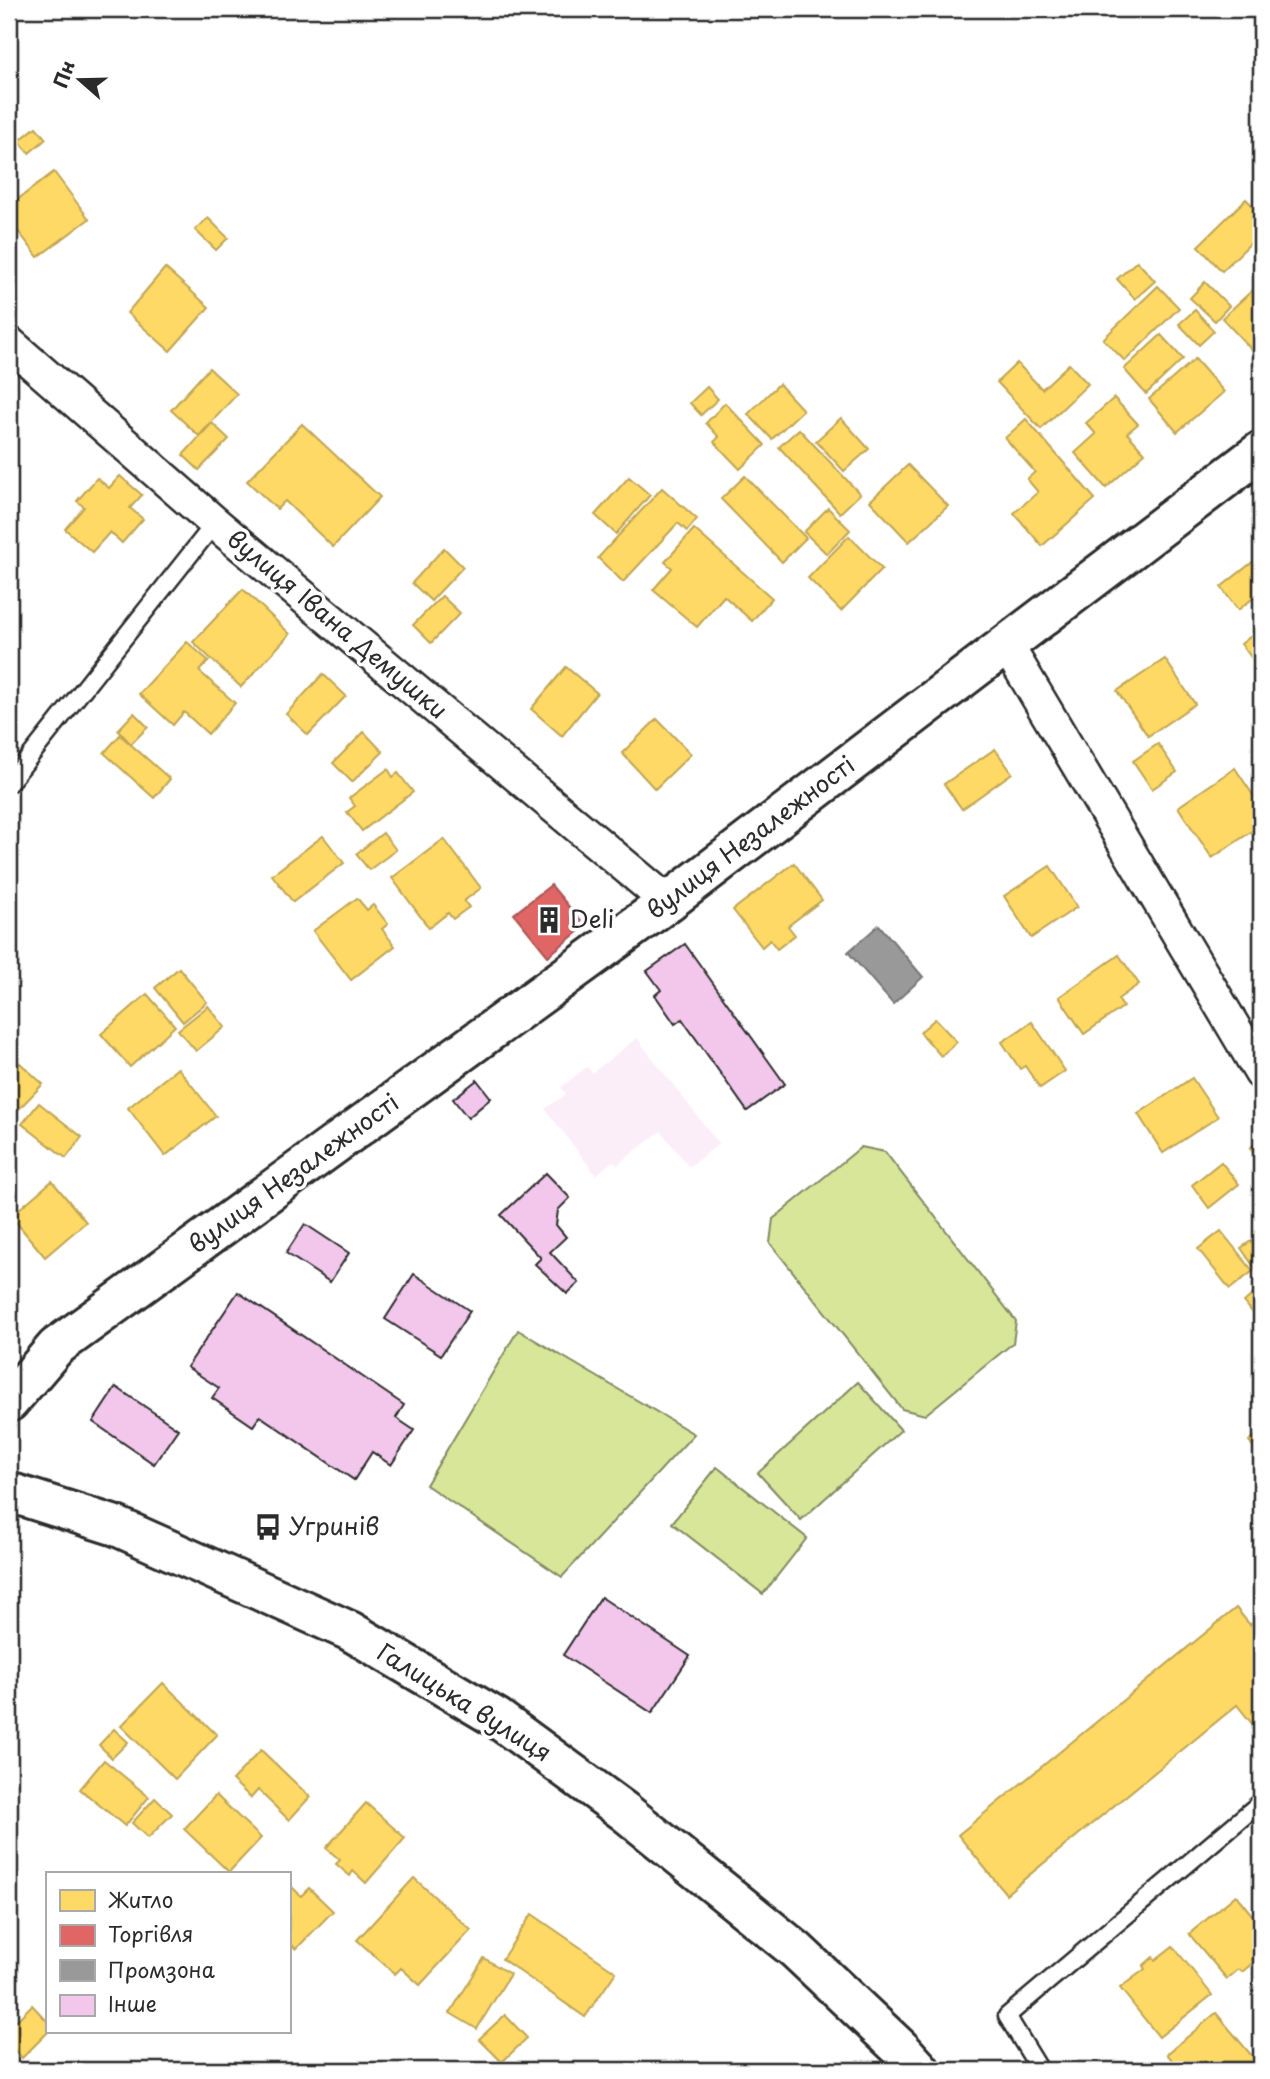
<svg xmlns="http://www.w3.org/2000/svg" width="1270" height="2079" font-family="'Playpen Sans',sans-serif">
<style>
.built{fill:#fbeef9}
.green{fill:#d8e699;stroke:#828862;stroke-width:2}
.homes{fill:#ffd966;stroke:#bfa554;stroke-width:2}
.shops{fill:#e06666;stroke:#aa5454;stroke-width:2}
.industry{fill:#999;stroke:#787878;stroke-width:2}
.building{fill:#f3c7ec;stroke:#2b2b2b;stroke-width:2}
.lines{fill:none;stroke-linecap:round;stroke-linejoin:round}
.service-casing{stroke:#2b2b2b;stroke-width:21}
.minor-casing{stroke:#2b2b2b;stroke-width:37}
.tertiary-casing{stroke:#2b2b2b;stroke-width:44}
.primary-casing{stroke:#2b2b2b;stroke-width:44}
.service{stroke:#fff;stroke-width:16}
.minor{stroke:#fff;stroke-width:32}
.tertiary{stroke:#fff;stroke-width:38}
.primary{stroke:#fff;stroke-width:38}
.labels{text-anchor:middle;stroke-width:7;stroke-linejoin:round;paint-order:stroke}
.street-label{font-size:24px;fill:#2b2b2b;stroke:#fff}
.poi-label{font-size:24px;fill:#2b2b2b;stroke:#fff;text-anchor:start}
</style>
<rect width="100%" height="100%" fill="#fff"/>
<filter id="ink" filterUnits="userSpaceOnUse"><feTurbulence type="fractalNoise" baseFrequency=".0143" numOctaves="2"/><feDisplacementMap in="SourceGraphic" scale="14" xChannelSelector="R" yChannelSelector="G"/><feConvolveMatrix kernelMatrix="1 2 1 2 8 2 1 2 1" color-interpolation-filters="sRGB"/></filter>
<g filter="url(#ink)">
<path class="built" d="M637 1038 719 1144 689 1167 661 1131 617 1165 613 1161 596 1175 545 1109 566 1094 561 1087 587 1067 592 1073Z"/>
<g class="green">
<path d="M861 1147 885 1152 1016 1321 1013 1343 925 1415 902 1409 770 1243 773 1219Z"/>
<path d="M518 1330 694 1434 562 1577 426 1485Z"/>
<path d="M858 1382 901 1430 801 1520 758 1473Z"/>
<path d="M717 1467 807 1538 763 1594 672 1523Z"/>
</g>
<g class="homes">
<path d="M36 127 46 139 29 153 19 141Z"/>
<path d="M54 172 89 219 38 257 9 219V206Z"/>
<path d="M1246 199 1261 214V233L1222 271 1198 246Z"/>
<path d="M208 218 228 238 216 250 195 230Z"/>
<path d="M1137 261 1155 281 1135 299 1117 279Z"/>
<path d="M165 268 209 307 170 351 127 313Z"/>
<path d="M1205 282 1229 306 1215 321 1190 298Z"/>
<path d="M1158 286 1179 308 1125 361 1103 339Z"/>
<path d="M1255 288 1261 295V360L1222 318Z"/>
<path d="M1195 310 1214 331 1199 345 1179 324Z"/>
<path d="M1161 335 1183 359 1146 394 1124 369Z"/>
<path d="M1195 359 1224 392 1177 432 1149 399Z"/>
<path d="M1017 363 1042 389 1069 364 1088 384 1041 429 997 382Z"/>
<path d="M209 368 237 394 199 436 171 410Z"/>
<path d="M779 384 803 410 772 439 748 414Z"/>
<path d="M707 387 718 399 701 415 690 403Z"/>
<path d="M1114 398 1138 424 1127 433 1145 453 1106 488 1075 453 1096 434 1086 423Z"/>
<path d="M725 403 765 445 740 469 714 442 719 437 706 423Z"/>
<path d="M841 418 869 449 844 471 816 441Z"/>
<path d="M1026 419 1095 499 1042 546 1014 513 1038 492 1027 479 1035 472 1005 438Z"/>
<path d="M212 423 229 439 199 470 183 455Z"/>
<path d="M302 424 380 497 333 547 285 501 277 509 247 481Z"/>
<path d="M799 429 860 494 840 513 779 447Z"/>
<path d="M908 465 948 506 909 542 870 501Z"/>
<path d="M120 476 142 495 130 508 143 519 122 543 110 532 92 552 65 529 84 507 77 501 97 478 109 488Z"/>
<path d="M745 476 806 538 782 562 721 499Z"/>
<path d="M629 477 650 495 616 534 595 515Z"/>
<path d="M662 488 697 519 687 531 678 523 623 582 598 558Z"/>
<path d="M828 508 850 530 827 554 804 532Z"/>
<path d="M694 529 772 598 752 621 724 596 697 627 653 590 672 568 665 562Z"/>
<path d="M849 536 882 569 841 611 808 578Z"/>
<path d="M444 548 463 567 431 601 412 583Z"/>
<path d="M1259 557 1261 560V592L1238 610 1221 587Z"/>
<path d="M243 589 290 634 241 687 193 642Z"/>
<path d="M442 596 460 613 431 643 413 625Z"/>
<path d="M1261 628V670L1241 644Z"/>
<path d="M187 642 209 661 199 671 235 703 208 734 184 712 173 725 139 694Z"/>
<path d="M1165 659 1195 704 1148 736 1117 691Z"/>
<path d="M566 667 597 693 562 736 531 709Z"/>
<path d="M323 674 346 696 308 735 286 714Z"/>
<path d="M134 713 148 727 131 744 118 730Z"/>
<path d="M657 719 691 754 655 789 622 753Z"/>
<path d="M364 732 383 752 352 782 333 763Z"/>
<path d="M120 735 170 779 154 798 104 753Z"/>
<path d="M1158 744 1177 772 1152 789 1133 761Z"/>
<path d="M995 749 1012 773 962 809 944 784Z"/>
<path d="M1235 768 1261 807V825L1212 858 1178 807Z"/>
<path d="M388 769 393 777 398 773 413 792 362 831 347 812 355 806 349 798Z"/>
<path d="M383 833 396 850 369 870 356 854Z"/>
<path d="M323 836 344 863 293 902 272 875Z"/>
<path d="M444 839 481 888 464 901 469 907 453 919 448 913 429 928 392 878Z"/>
<path d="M794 863 822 900 788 926 795 935 777 949 770 940 762 947 733 910Z"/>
<path d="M1050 866 1077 907 1031 938 1004 896Z"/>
<path d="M357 898 367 910 373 905 388 924 382 929 395 946 351 980 313 931Z"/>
<path d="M1119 955 1139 984 1118 999 1123 1007 1084 1034 1059 997Z"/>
<path d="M179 968 207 1002 183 1022 155 988Z"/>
<path d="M147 994 175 1026 130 1067 101 1034Z"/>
<path d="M208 1006 225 1027 196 1051 178 1030Z"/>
<path d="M935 1019 957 1042 941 1056 920 1032Z"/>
<path d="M1032 1022 1065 1071 1040 1088 1025 1066 1020 1069 1002 1042Z"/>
<path d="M20 1063 43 1084 14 1114 9 1109V1074Z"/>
<path d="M178 1068 216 1116 165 1156 128 1108Z"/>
<path d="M1192 1078 1218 1117 1163 1153 1138 1114Z"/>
<path d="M39 1103 82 1137 66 1158 22 1124Z"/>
<path d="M1261 1140V1164L1250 1148Z"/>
<path d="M1221 1162 1239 1184 1209 1208 1192 1185Z"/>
<path d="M52 1181 86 1222 45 1257 11 1216Z"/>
<path d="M1221 1231 1253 1271 1230 1289 1198 1249Z"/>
<path d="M1261 1234V1277L1241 1248Z"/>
<path d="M1261 1287V1323L1244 1302Z"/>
<path d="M1261 1432V1457L1249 1441Z"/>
<path d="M1236 1608 1250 1625 1261 1615V1735L1237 1705 1006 1894 958 1835Z"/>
<path d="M163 1683 217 1735 175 1779 121 1726Z"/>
<path d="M114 1729 128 1742 112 1758 99 1745Z"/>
<path d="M261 1750 310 1797 289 1820 258 1790 251 1798 232 1780Z"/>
<path d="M104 1760 149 1797 125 1826 80 1789Z"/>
<path d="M216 1795 261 1838 229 1872 184 1829Z"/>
<path d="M155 1798 172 1814 148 1838 132 1823Z"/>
<path d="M366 1803 405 1838 366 1883 353 1871 350 1876 336 1864 340 1860 326 1848Z"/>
<path d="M414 1878 471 1930 420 1985 401 1968 395 1974 357 1940Z"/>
<path d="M289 1884 301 1896 309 1888 333 1911 296 1949 289 1942Z"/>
<path d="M1236 1895 1261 1926V1951L1252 1959 1254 1962 1242 1972 1239 1969 1227 1979 1189 1934Z"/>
<path d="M532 1914 616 1972 585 2017 502 1959Z"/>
<path d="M1173 1946 1212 1995 1159 2037 1120 1988 1145 1969 1143 1966 1153 1957 1155 1960Z"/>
<path d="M484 1958 510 1974 477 2029 450 2013Z"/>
<path d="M32 2005 47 2021 48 2032 22 2058 9 2044V2028Z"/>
<path d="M1216 2013 1257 2062 1247 2070H1180L1167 2054Z"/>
<path d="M505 2015 527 2038 502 2062 479 2039Z"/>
</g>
<path class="shops" d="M551 885 585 926 548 956 514 914Z"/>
<path class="industry" d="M879 925 923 977 893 1004 848 952Z"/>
<g class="building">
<path d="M685 944 785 1084 747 1111 682 1019 675 1024 655 995 661 990 647 971Z"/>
<path d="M477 1080 491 1098 468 1118 453 1099Z"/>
<path d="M546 1173 570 1198 558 1210 556 1225 566 1237 550 1252 579 1283 567 1294 535 1264 541 1258 501 1215Z"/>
<path d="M305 1224 349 1253 330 1282 286 1253Z"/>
<path d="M414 1274 470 1311 441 1355 385 1319Z"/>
<path d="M238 1292 404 1405 396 1418 414 1430 391 1465 372 1452 354 1480 260 1416 253 1426 212 1398 219 1388 187 1367Z"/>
<path d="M116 1387 178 1429 154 1464 93 1422Z"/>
<path d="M601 1597 690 1656 652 1713 563 1655Z"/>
</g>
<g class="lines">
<defs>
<g id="service">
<path d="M9 783 215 523"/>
<path d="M1040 2070 1007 2016 1261 1802"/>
</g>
<g id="minor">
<path d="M9 343 215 523 668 902"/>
<path d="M1006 644 1261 1073"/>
</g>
<path id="tertiary" d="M9 1402 56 1347 668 902 1261 451"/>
<path id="primary" d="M9 1492 116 1526 350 1631 497 1718 625 1812 796 1950 902 2050 920 2070"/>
</defs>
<use href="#service" class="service-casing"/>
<use href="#minor" class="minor-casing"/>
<use href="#tertiary" class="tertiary-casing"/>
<use href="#primary" class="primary-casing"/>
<use href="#service" class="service"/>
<use href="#minor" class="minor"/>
<use href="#tertiary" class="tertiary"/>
<use href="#primary" class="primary"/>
</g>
</g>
<defs>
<symbol id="building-bare" viewBox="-9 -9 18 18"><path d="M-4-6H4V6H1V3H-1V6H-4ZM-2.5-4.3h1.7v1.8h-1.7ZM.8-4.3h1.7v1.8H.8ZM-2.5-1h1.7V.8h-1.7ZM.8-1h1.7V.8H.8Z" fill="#2b2b2b" stroke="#fff" stroke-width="2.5" paint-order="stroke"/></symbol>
<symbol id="bus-bare" viewBox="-9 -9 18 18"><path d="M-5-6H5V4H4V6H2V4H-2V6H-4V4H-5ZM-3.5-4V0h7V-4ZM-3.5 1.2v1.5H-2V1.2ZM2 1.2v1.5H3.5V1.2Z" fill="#2b2b2b" stroke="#fff" stroke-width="2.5" paint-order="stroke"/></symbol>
</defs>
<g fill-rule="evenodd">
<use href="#building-bare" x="530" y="901" width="38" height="38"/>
<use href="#bus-bare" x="249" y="1508" width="38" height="38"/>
</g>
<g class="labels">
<g class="street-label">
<text transform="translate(337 625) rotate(40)" y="8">вулиця Івана Демушки</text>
<text transform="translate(751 838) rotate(-37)" y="8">вулиця Незалежності</text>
<text transform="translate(294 1174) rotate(-36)" y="8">вулиця Незалежності</text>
<text transform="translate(464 1703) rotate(32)" y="8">Галицька вулиця</text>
</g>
<g class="poi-label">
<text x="570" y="928">Deli</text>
<text x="289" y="1535">Угринів</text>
</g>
</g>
<rect width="1270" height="2079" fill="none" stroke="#fff" stroke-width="35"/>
<rect x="18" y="18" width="1235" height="2044" fill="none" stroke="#2b2b2b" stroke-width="2.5" filter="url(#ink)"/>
<rect x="46" y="1872" width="245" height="161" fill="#ffffff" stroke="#aaaaaa" stroke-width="2"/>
<rect x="60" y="1890" width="35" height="21" fill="#ffd966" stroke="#aaaaaa" stroke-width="2"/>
<text x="108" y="1908" font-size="21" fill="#2b2b2b">Житло</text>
<rect x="60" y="1925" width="35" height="21" fill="#e06666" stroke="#aaaaaa" stroke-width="2"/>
<text x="108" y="1942" font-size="21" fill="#2b2b2b">Торгівля</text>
<rect x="60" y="1960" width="35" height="21" fill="#999999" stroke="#aaaaaa" stroke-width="2"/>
<text x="108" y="1978" font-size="21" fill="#2b2b2b">Промзона</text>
<rect x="60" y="1995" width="35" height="21" fill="#f3c7ec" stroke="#aaaaaa" stroke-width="2"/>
<text x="108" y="2012" font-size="21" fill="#2b2b2b">Інше</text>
<g transform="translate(80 80) rotate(290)" stroke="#ffffff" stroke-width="5" paint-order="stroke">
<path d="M0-5L12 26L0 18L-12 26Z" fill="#2b2b2b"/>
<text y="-10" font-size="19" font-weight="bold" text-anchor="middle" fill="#2b2b2b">Пн</text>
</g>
</svg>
